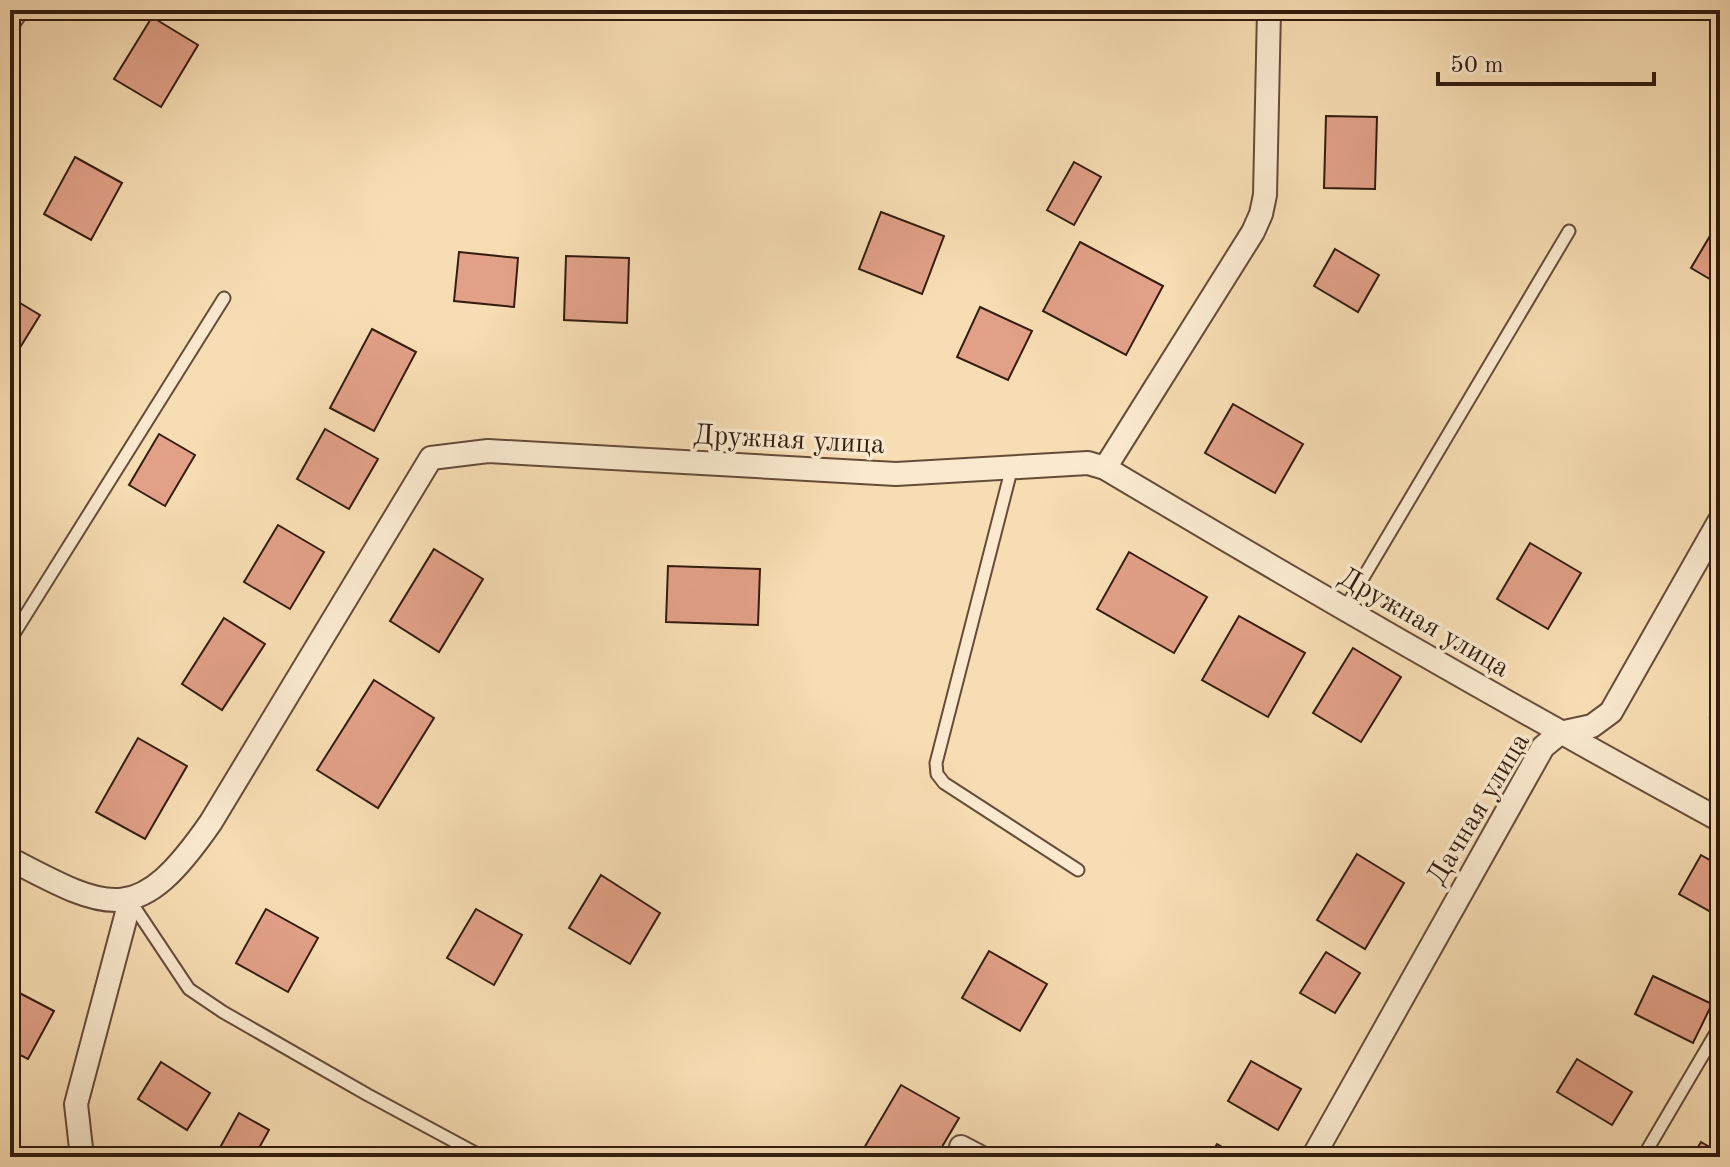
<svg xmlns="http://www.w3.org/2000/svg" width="1730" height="1167" font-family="'Old Standard TT',serif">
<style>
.building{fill:#e1a087;stroke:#341c10;stroke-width:2}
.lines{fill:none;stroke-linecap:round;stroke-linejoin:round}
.service-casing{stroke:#654c39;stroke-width:15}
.minor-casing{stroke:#654c39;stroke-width:26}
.service{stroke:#fae9ce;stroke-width:11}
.minor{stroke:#fae9ce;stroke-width:22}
.labels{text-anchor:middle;stroke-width:7;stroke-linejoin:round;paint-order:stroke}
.street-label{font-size:28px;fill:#341c10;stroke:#fae9ce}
</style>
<rect width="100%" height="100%" fill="#f7ddb3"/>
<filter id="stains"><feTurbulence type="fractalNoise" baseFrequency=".0025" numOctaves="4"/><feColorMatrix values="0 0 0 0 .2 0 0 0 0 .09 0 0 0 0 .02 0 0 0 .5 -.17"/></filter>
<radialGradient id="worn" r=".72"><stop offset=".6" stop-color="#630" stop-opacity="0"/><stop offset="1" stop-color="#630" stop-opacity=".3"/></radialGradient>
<g class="building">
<path d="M152 17 198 45 161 107 114 79Z"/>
<path d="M1326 116 1377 117 1375 189 1324 188Z"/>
<path d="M75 157 122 183 91 240 44 214Z"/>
<path d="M1074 162 1101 177 1074 225 1047 210Z"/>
<path d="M881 212 944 236 922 294 859 269Z"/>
<path d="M1720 219V285L1691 268Z"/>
<path d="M1080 242 1163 286 1126 355 1043 311Z"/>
<path d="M1335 249 1379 275 1358 312 1314 286Z"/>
<path d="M459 252 518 258 514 307 454 301Z"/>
<path d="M566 256 629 258 627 323 564 320Z"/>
<path d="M10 297 40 315 10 364Z"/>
<path d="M980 307 1032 331 1008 380 957 357Z"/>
<path d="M372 329 416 352 374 431 330 408Z"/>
<path d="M1233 404 1303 444 1275 493 1205 453Z"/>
<path d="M325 429 378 459 349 509 297 479Z"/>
<path d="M159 434 195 455 165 506 129 485Z"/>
<path d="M278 525 324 552 290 609 244 582Z"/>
<path d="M1530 543 1581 573 1548 629 1497 599Z"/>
<path d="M434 549 483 579 439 652 390 621Z"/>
<path d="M1129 552 1207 597 1174 653 1097 609Z"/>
<path d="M668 566 760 569 758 625 666 622Z"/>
<path d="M1239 616 1305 653 1268 717 1202 680Z"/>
<path d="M224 618 265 644 222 710 182 684Z"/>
<path d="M1353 648 1401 677 1361 742 1313 713Z"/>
<path d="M374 680 434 718 378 808 317 770Z"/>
<path d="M1720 701V723L1710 717Z"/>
<path d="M138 738 187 766 145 839 96 812Z"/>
<path d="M1357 854 1404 883 1365 949 1317 920Z"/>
<path d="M1701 855 1720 866V917L1679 894Z"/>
<path d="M601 875 660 913 630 964 569 928Z"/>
<path d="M266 909 318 938 288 992 236 963Z"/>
<path d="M476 909 522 935 494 985 447 958Z"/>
<path d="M989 951 1047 984 1020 1031 962 998Z"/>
<path d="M1326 952 1360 973 1335 1013 1300 993Z"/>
<path d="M1653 976 1712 1004 1693 1043 1635 1014Z"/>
<path d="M10 988 54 1011 28 1059 10 1050Z"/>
<path d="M1577 1059 1632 1092 1612 1125 1557 1092Z"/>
<path d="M1251 1061 1301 1089 1278 1130 1228 1101Z"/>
<path d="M161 1062 210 1093 187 1130 138 1099Z"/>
<path d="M901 1085 959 1118 936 1157H881L864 1148Z"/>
<path d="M239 1113 269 1130 254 1157H225L217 1153Z"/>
<path d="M1701 1142 1720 1153V1157H1692Z"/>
<path d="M1217 1144 1239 1157H1209Z"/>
</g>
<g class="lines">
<defs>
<g id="service">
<path d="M1012 467 936 763 937 774 944 783 1078 870"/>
<path d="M1344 610 1569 231"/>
<path d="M10 640 224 298"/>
<path d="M131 902 189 989 223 1012 368 1095 483 1157"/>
<path d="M1643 1157 1720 1026"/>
</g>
<g id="minor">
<path d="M10 20 17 10"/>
<path d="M1105 468 1253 232 1261 214 1265 195 1269 10"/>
<path d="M10 859C112 913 139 926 211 822L431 458 488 451 896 474 1088 463 1105 468C1308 589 1512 707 1720 820"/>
<path d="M961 1147 980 1157"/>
<path d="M82 1157 76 1104 130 901"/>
<path d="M1313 1157 1543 747 1560 733 1592 726 1611 712 1720 520"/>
</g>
</defs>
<use href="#service" class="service-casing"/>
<use href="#minor" class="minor-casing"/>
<use href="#service" class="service"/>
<use href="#minor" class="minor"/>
</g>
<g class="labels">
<g class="street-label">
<text transform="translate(789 438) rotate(3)" y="10">Дружная улица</text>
<text transform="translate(1425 621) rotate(30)" y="10">Дружная улица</text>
<text transform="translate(1477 808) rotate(-59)" y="10">Дачная улица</text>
</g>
</g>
<rect width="1730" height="1167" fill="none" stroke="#f7ddb3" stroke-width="40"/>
<rect x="12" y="12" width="1706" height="1143" fill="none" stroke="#341c10" stroke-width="4"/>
<rect x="20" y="20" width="1690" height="1127" fill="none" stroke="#341c10" stroke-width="2"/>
<path d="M1438 72v12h216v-12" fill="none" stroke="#341c10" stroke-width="4"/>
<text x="1450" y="72" font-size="24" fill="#341c10" stroke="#fae9ce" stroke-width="6" paint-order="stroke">50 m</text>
<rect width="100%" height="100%" filter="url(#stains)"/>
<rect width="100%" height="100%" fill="url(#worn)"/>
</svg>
